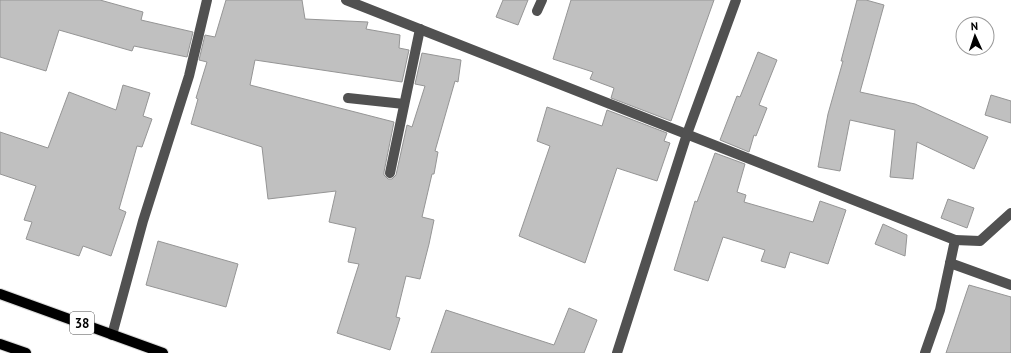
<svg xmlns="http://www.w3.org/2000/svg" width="1011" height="353" font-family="'PT Sans',sans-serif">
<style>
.building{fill:#c0c0c0;stroke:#959595}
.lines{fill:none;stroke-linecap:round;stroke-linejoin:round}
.major-casing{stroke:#dbdbdb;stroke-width:12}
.minor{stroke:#515151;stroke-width:10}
.major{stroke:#000;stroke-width:10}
.labels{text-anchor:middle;stroke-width:3;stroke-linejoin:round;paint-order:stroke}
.shield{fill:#fff;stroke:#4c4c4c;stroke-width:1}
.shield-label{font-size:13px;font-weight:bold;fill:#000}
</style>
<rect width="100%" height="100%" fill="#fff"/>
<g class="building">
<path d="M0 0H100L143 12 141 20 193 32 187 57 134 46 132 51 59 30 46 71 0 57Z"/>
<path d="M226 0H302L305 19 368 22 366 29 400 35 399 48 409 50 402 82 255 60 250 85 394 122 384 172V175L388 179H392L396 175 407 125 412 127 425 86 415 84 422 53 461 60 458 82 455 81 435 151 438 152 434 174H432L422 217 434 220 429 244 420 279 406 276 396 317 400 318 390 350 337 333 359 264 348 262 356 228 329 222 336 191 268 199 262 147 191 124 198 99 196 98 207 62 199 60 205 35 215 37Z"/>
<path d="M503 0H528L518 25 496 17Z"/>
<path d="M571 0H714L671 121 611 98 614 88 590 79 593 72 553 59Z"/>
<path d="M857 0H866L884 5 860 92 915 104 988 137 974 169 917 142 913 179 890 177 895 130 850 120 840 171 818 167 828 114 843 61H841Z"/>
<path d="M758 52 777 60 759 105 767 108 756 136 754 135 749 152 720 140 737 96 740 97Z"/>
<path d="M123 85 150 93 143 116 152 119 142 147 137 146 119 209 126 212 111 256 83 246 79 256 26 239 32 222 24 220 36 186 0 174V132L48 148 69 92 116 110Z"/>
<path d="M991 95 1011 101V123L985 115Z"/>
<path d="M547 107 602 126 607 110 667 133 664 141 670 143 657 181 617 168 585 263 519 236 550 146 537 141Z"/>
<path d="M715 153 745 164 737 192 746 195 744 202 813 222 820 201 846 210 828 264 790 252 785 268 761 261 765 250 723 237 708 281 674 270 695 201 697 202Z"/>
<path d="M948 199 974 208 967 228 941 218Z"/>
<path d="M883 224 907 235 905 256 875 244Z"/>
<path d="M158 241 238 264 226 307 146 285Z"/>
<path d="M969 285 1011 297V353H946Z"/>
<path d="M569 308 597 320 584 353H431L446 310 554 345Z"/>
</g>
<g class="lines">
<defs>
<g id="major">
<path d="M0 294 163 353"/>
<path d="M0 344 26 353"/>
</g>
</defs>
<use href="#major" class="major-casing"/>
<g class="minor">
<path d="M346 0 955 240 940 310 925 353"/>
<path d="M537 11 542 0"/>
<path d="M348 98 404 104"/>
<path d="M390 173 420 29"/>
<path d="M955 240 980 241 1011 213"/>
<path d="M950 263 1011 285"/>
<path d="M112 335 143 221 189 76 207 0"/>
<path d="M617 353 687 134 736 0"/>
</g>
<use href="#major" class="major"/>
</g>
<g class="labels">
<rect class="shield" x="70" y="312" width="24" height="22" rx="3"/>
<g class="shield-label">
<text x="82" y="328">38</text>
</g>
</g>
<g transform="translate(975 36) rotate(357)"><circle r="19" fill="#ffffff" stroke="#999999"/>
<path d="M0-3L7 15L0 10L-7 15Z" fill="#000000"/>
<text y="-6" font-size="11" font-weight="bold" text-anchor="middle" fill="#000000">N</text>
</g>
</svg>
